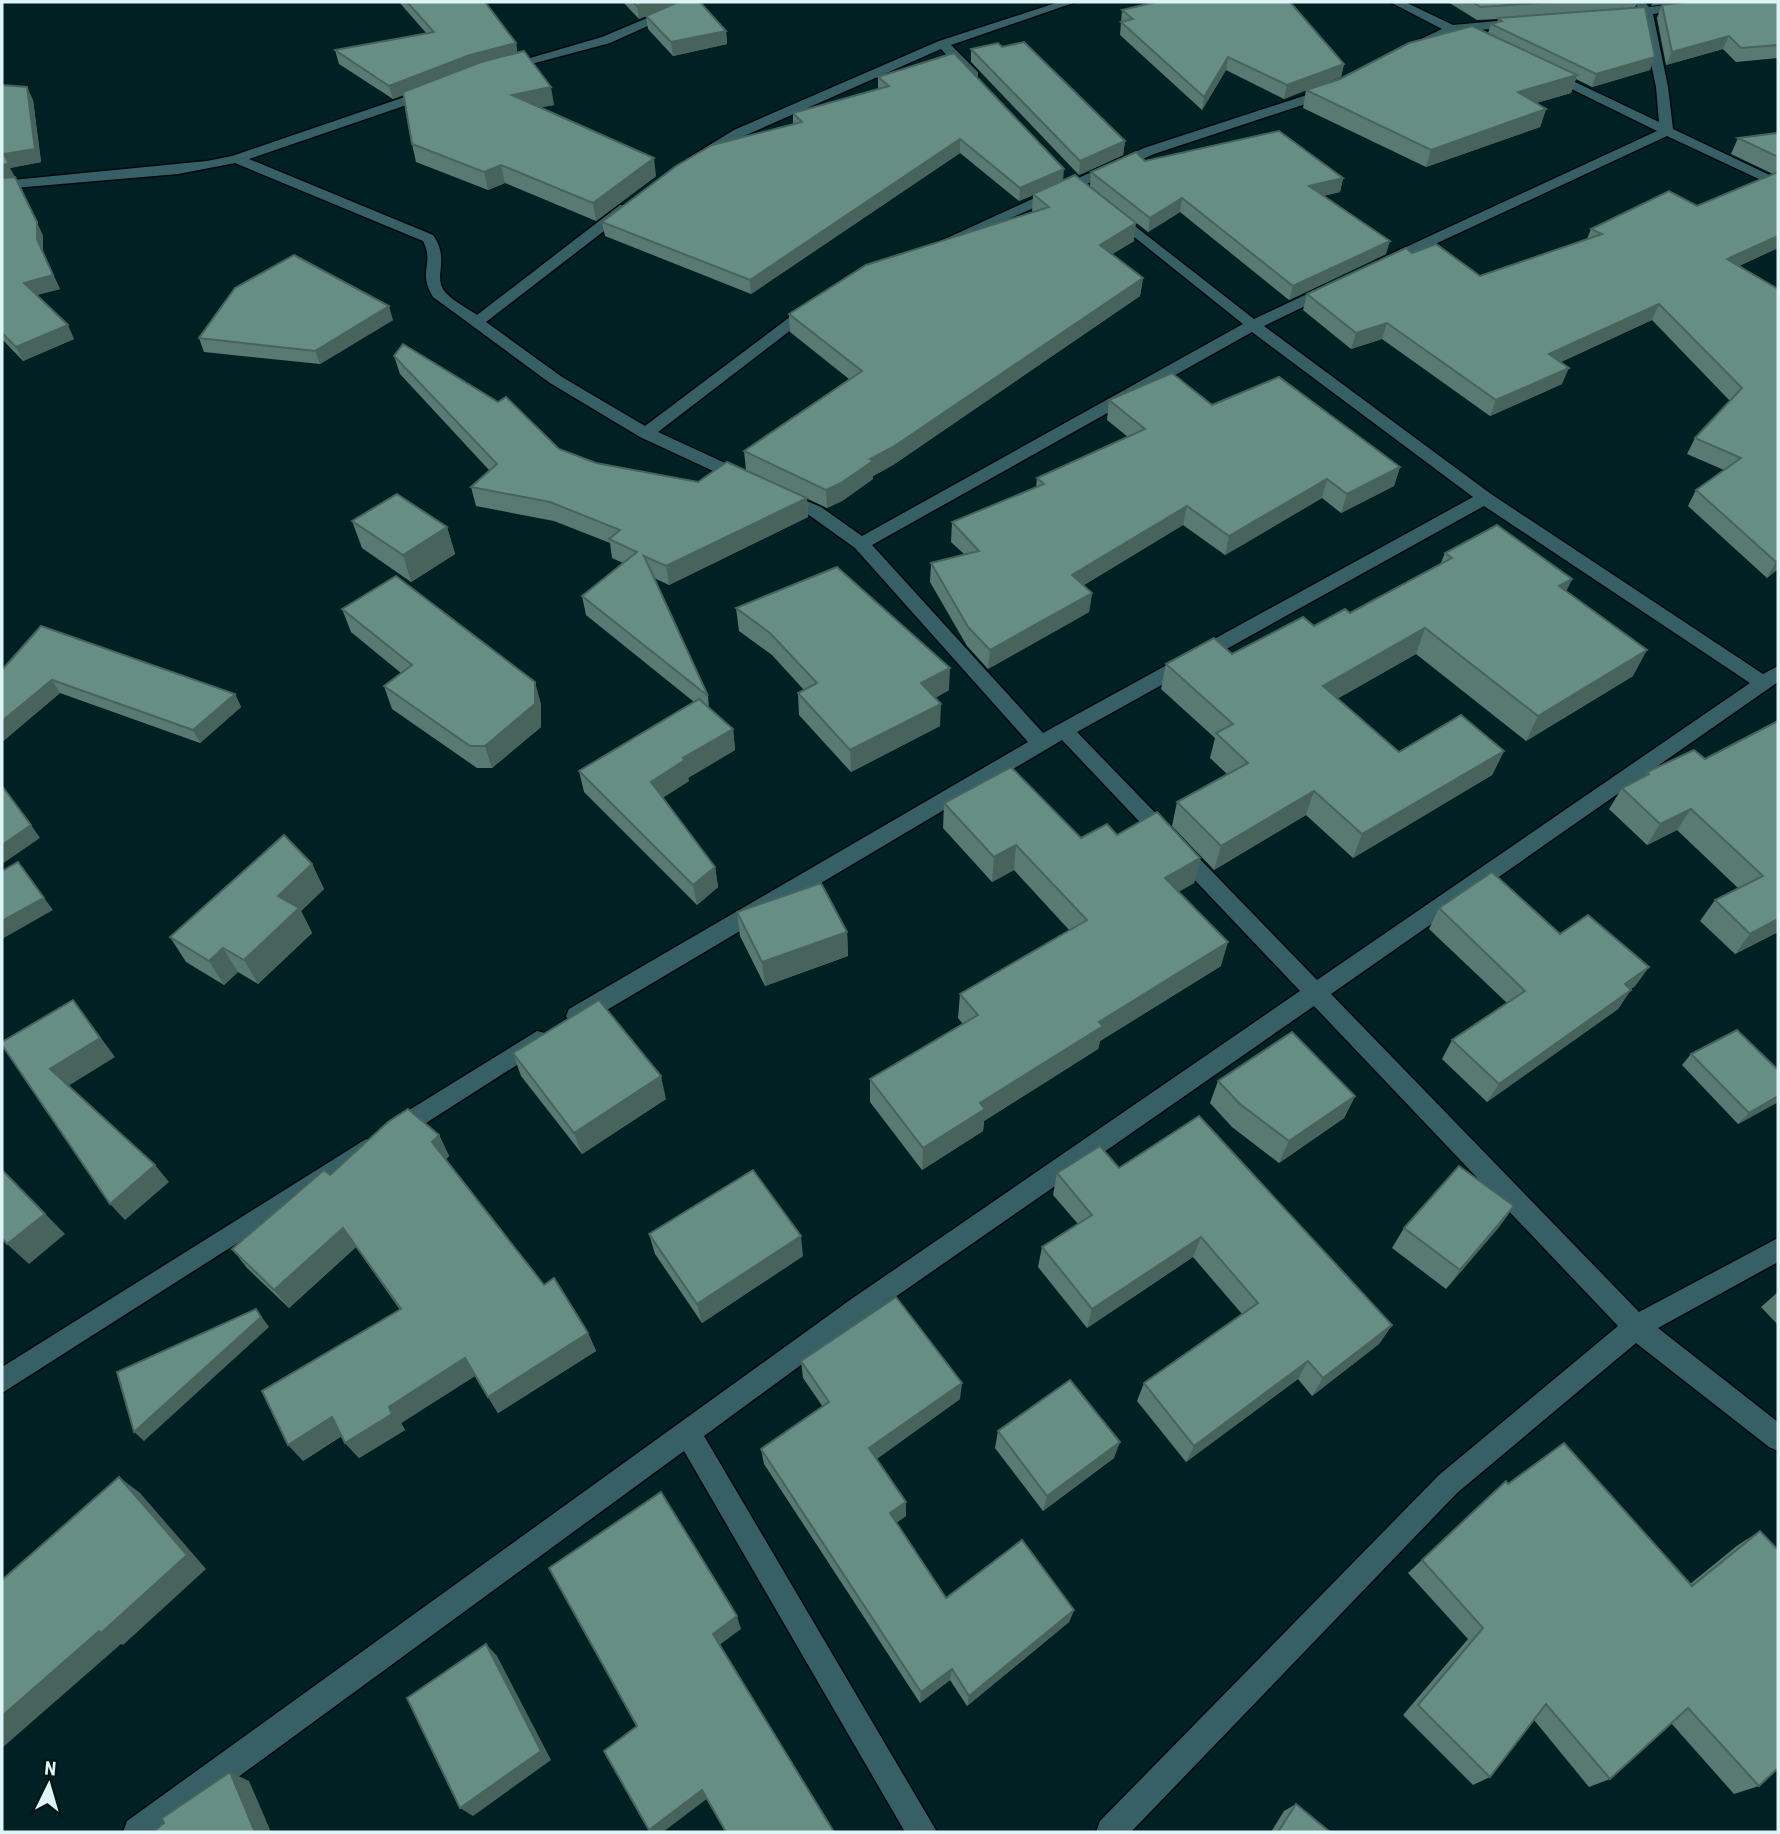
<svg xmlns="http://www.w3.org/2000/svg" width="1780" height="1834" font-family="'Roboto Condensed',sans-serif">
<style>
.lines{fill:none;stroke-linecap:round;stroke-linejoin:round}
.minor-casing{stroke:#00090b;stroke-width:3}
.minor{fill:#376066;fill-rule:evenodd}
.wall{fill:#587a72}
.shaded-wall{fill:#47635c}
.building{fill:#668e84;stroke:#47635c;stroke-width:2}
</style>
<rect width="100%" height="100%" fill="#012024"/>
<g class="lines">
<defs>
<g id="minor">
<path d="M685 2H701L610 43 505 71 499 67 602 37Z"/>
<path d="M1059 2H1076L951 45 978 72V78H968L941 49 744 136 702 160 697 161 690 157 734 130 939 41Z"/>
<path d="M1390 2H1405L1453 25 1518 19 1524 23 1518 27 1465 31 1464 36 1451 34 1412 52 1406 48 1408 45 1442 29Z"/>
<path d="M1635 2H1645L1649 7 1692 2H1725L1719 6 1653 14 1668 87 1673 129 1778 179V188L1667 136 1388 266H1378L1376 263 1378 260 1657 131 1543 75 1549 71 1554 72 1659 122 1656 87 1641 16 1617 19 1611 15 1617 11 1638 9Z"/>
<path d="M1331 87 1338 91 1336 94 1154 154 946 247 941 248 934 244 1144 148Z"/>
<path d="M431 88 438 92 436 95 249 159 433 235C451 260 432 276 445 292 453 301 467 308 477 315L620 205H630V211L486 322 562 377 645 426 807 304H817L820 307 817 310 658 432 751 475 753 479 751 483H739L640 437 550 383 433 297C417 271 435 264 423 241L235 163 178 174 2 189V181L207 161 232 156Z"/>
<path d="M1113 209 1254 319 1324 286H1334L1336 289 1334 292 1264 326 1491 494 1763 674 1778 666V682L1331 994 1639 1312 1778 1238V1262L1658 1328 1778 1422V1451L1769 1447 1636 1343 1457 1493 1131 1832H1096L1100 1821 1439 1475 1618 1326 1314 1006 868 1316 704 1436 937 1832H905L684 1451 163 1832H123L127 1821 850 1300 1300 991 1062 740 585 1023 577 1025 569 1023 566 1016 569 1009 1028 742 855 548 809 515 775 500 773 496 781 490 821 507 862 536 1243 324 1108 216 1106 213ZM1252 332 1473 497 1043 733 872 545ZM1484 506 1750 683 1317 980 1077 732Z"/>
<path d="M537 1031 545 1033 548 1040 545 1047 401 1139 393 1142 385 1139 381 1132 385 1125Z"/>
<path d="M366 1139 374 1142 378 1149 374 1156 2 1393V1367Z"/>
</g>
</defs>
<use href="#minor" class="minor-casing"/>
<use href="#minor" class="minor"/>
</g>
<g class="wall">
<path d="M399 2H485L516 43 517 52 554 105 541 107 656 176 596 221 505 183 488 190 416 162 412 144 403 95 393 99 339 64 335 50 427 34Z"/>
<path d="M623 2H700L726 31 727 44 673 56 648 29 646 16 649 14 639 19Z"/>
<path d="M1145 2H1290L1344 64 1341 77 1312 88 1488 33 1491 24 1497 22 1498 19 1477 20 1448 2H1637L1635 8 1650 70 1592 87 1576 79 1571 93 1536 103 1546 109 1540 127 1426 167 1303 108 1306 90 1284 99 1226 70 1202 110 1120 35 1122 10 1148 4Z"/>
<path d="M1778 2V58L1736 62 1723 49 1666 65 1657 18 1662 5Z"/>
<path d="M1002 47 1125 141 1123 155 1079 175 971 62V49Z"/>
<path d="M878 77 1063 181 1134 241 1112 254 1143 278 1140 296 893 465 873 476V479L842 501 827 508 746 470 744 451 849 379 790 332 789 314 1032 212 1033 195 1019 201 960 153 751 294 605 236 602 222 793 124V113L878 89Z"/>
<path d="M2 85 33 100 41 162 10 168 43 236V253L60 289 36 295 74 339 23 361 2 339Z"/>
<path d="M1778 133V248L1739 266 1778 289V569L1767 578 1688 506 1696 490 1724 470 1687 454 1695 438 1730 401 1652 320 1561 362 1562 384 1490 416 1382 339 1351 349 1303 310 1307 294 1412 253 1480 276 1587 239 1591 229 1697 206 1773 174 1731 154 1738 138Z"/>
<path d="M1145 161 1343 178 1340 192 1323 196 1386 254 1289 300 1180 212 1148 232 1090 186 1091 172Z"/>
<path d="M393 320 320 364 204 352 199 338Z"/>
<path d="M394 356 559 449 596 463 698 482 807 498 808 517 669 585 654 578 708 696 709 708 733 729 735 750 688 778 689 781 663 797 715 867 718 887 697 905 584 792 579 771 694 702 586 615 582 596 623 563 612 558 610 543 554 521 476 506 471 487 489 470 400 374Z"/>
<path d="M1109 400 1212 405 1400 467 1394 486 1341 513 1322 498 1225 555 1183 525 1084 585 1092 593 1089 612 988 669 967 646 930 582 931 563 964 554 951 542 952 522 1036 488 1037 478 1128 437 1107 420Z"/>
<path d="M352 521 447 527 455 554 411 582 362 548Z"/>
<path d="M1445 553 1572 579 1566 591 1633 676 1526 741 1416 654 1337 699 1399 752 1504 751 1492 775 1353 858 1306 815 1214 870 1172 826 1177 802 1227 774 1210 758 1215 738 1161 689 1166 664 1232 654 1350 613 1440 565Z"/>
<path d="M736 608 949 690 935 698 940 726 851 772 799 715 798 693 804 690 772 655 739 631Z"/>
<path d="M342 609 541 704V727L492 768H477L392 709 384 686 401 673 351 632Z"/>
<path d="M2 670 235 694 241 707 200 743 60 693 2 742Z"/>
<path d="M1778 721V932L1735 954 1700 921 1715 900 1738 888 1677 830 1647 845 1609 809 1622 788 1644 776 1647 772 1705 759Z"/>
<path d="M944 803 1081 838 1117 835 1200 858 1194 883 1178 892 1221 966 1100 1041 1098 1049 984 1121 983 1131 922 1170 870 1102V1079L963 1024 958 1018 960 994 1070 931 1014 870 992 882 943 828Z"/>
<path d="M312 864 324 889 301 911 312 933 258 984 238 972 224 985 186 962 170 937Z"/>
<path d="M1439 908 1560 934 1649 967 1635 986 1631 989 1618 1009 1487 1102 1442 1059 1452 1040 1507 1003 1429 929Z"/>
<path d="M737 912 847 932 848 956 765 986 740 936Z"/>
<path d="M513 1053 666 1099 582 1154 521 1076Z"/>
<path d="M1691 1054 1778 1070V1102L1738 1124 1682 1065Z"/>
<path d="M1218 1081 1355 1096 1344 1118 1279 1163 1232 1127 1210 1103Z"/>
<path d="M439 1135 449 1156 446 1159 544 1285 588 1333 596 1351 498 1413 475 1376 401 1423 405 1430 359 1458 345 1443 342 1436 303 1461 400 1310 356 1247 289 1308 247 1268 232 1249 330 1175Z"/>
<path d="M1119 1168 1392 1325 1379 1344 1312 1396 1298 1379 1186 1462 1137 1401 1144 1383 1242 1314 1193 1257 1087 1328 1038 1267 1042 1247 1078 1224 1053 1195 1057 1173Z"/>
<path d="M1514 1206 1499 1227 1446 1289 1392 1248 1404 1228Z"/>
<path d="M649 1234 803 1256 702 1323 655 1254Z"/>
<path d="M1778 1292V1325L1761 1307Z"/>
<path d="M801 1361 960 1399 876 1459 906 1502V1516L896 1523 946 1598 1074 1610 1069 1622 967 1706 950 1680 920 1703 764 1464 761 1449 823 1407 803 1378Z"/>
<path d="M998 1431 1114 1458 1043 1511 995 1448Z"/>
<path d="M1506 1481 1508 1484 1690 1584 1738 1545 1760 1531 1759 1786 1734 1794 1671 1723 1610 1779 1589 1787 1534 1720 1490 1777 1473 1785 1403 1715 1468 1639 1408 1573Z"/>
<path d="M1296 1804 1330 1832H1271L1284 1811Z"/>
</g>
<g class="shaded-wall">
<path d="M647 2H681L639 19 637 6Z"/>
<path d="M1653 2H1681L1651 6Z"/>
<path d="M726 31 727 44 673 56 671 42Z"/>
<path d="M1729 36 1723 49 1666 65 1672 52Z"/>
<path d="M516 43 518 57 473 69 393 99 389 86 470 55Z"/>
<path d="M1228 57 1226 70 1202 110 1204 97Z"/>
<path d="M1655 57 1650 70 1592 87 1596 74Z"/>
<path d="M1344 64 1341 77 1284 99 1287 85Z"/>
<path d="M1577 75 1571 93 1512 110 1518 92Z"/>
<path d="M27 87 33 100 41 162 10 168 15 177 2 179V165L4 154Z"/>
<path d="M551 87 554 105 516 112 512 95Z"/>
<path d="M1546 109 1540 127 1426 167 1431 150Z"/>
<path d="M960 139V153L751 294 750 280Z"/>
<path d="M1125 141 1123 155 1079 175 1080 161Z"/>
<path d="M654 158 656 176 596 221 593 203Z"/>
<path d="M501 165 505 183 488 190 484 172Z"/>
<path d="M1064 169 1063 182 1019 201 1020 188Z"/>
<path d="M1343 178 1340 192 1306 200 1309 186Z"/>
<path d="M1182 198 1180 212 1148 232 1150 218Z"/>
<path d="M37 222 43 236V253L37 239Z"/>
<path d="M1136 223 1134 241 1098 263 1100 245Z"/>
<path d="M1778 236V248L1719 275 1727 259Z"/>
<path d="M1390 241 1386 254 1289 300 1293 286Z"/>
<path d="M53 275 60 289 30 297 24 283Z"/>
<path d="M1143 278 1140 296 893 465 873 476V479L842 501 827 508 826 490 870 459Z"/>
<path d="M1659 304 1652 320 1543 370 1549 354Z"/>
<path d="M389 306 393 320 320 364 315 351Z"/>
<path d="M1387 323 1382 339 1351 349 1356 333Z"/>
<path d="M68 325 74 339 23 361 16 347Z"/>
<path d="M1569 368 1562 384 1490 416 1496 400Z"/>
<path d="M1400 467 1394 486 1341 513 1347 494Z"/>
<path d="M1327 479 1322 498 1225 555 1229 536Z"/>
<path d="M807 498 808 517 669 585 666 566Z"/>
<path d="M1187 506 1183 525 1069 594 1072 575Z"/>
<path d="M447 527 455 554 411 582 403 555Z"/>
<path d="M1778 560V569L1767 578 1776 562Z"/>
<path d="M1572 579 1560 605 1559 586Z"/>
<path d="M1092 593 1089 612 988 669 990 650Z"/>
<path d="M1425 628 1416 654 1315 711 1323 686Z"/>
<path d="M1647 650 1633 676 1526 741 1538 716Z"/>
<path d="M950 668 949 690 921 706V683Z"/>
<path d="M52 680 60 693 2 742V721Z"/>
<path d="M535 682 541 704V727L492 768 485 746Z"/>
<path d="M235 694 241 707 200 743 193 730Z"/>
<path d="M941 704 940 726 851 772 850 750Z"/>
<path d="M733 729 735 750 688 778 689 781 655 803 651 782 683 758Z"/>
<path d="M1504 751 1492 775 1353 858 1362 834Z"/>
<path d="M1314 791 1306 815 1214 870 1221 846Z"/>
<path d="M1691 809 1677 830 1647 845 1660 824Z"/>
<path d="M31 825 40 838 2 864V845Z"/>
<path d="M1016 845 1014 870 992 882 994 857Z"/>
<path d="M1200 858 1194 883 1159 903 1165 878Z"/>
<path d="M18 862 53 910 2 939V921Z"/>
<path d="M312 864 324 889 301 911 312 933 258 984 244 960 278 896Z"/>
<path d="M715 867 718 887 697 905 693 885Z"/>
<path d="M1778 919V932L1735 954 1750 934Z"/>
<path d="M847 932 848 956 765 986 762 962Z"/>
<path d="M1228 942 1221 966 1100 1041 1098 1049 984 1121 983 1131 922 1170 923 1148 980 1103 1099 1022Z"/>
<path d="M223 948 238 972 224 985 209 961Z"/>
<path d="M1649 967 1635 986 1621 997 1631 990 1618 1009 1487 1102 1499 1084Z"/>
<path d="M73 1000 115 1057 65 1088 50 1069Z"/>
<path d="M661 1076 666 1099 582 1154 574 1133Z"/>
<path d="M1355 1096 1344 1118 1279 1163 1289 1141Z"/>
<path d="M1778 1096V1102L1738 1124 1749 1113Z"/>
<path d="M439 1135 449 1156 442 1163 432 1142Z"/>
<path d="M155 1165 169 1182 125 1220 110 1204Z"/>
<path d="M2 1170 65 1234 29 1264 7 1244Z"/>
<path d="M1514 1206 1499 1227 1446 1289 1460 1270Z"/>
<path d="M343 1228 356 1247 289 1308 274 1290Z"/>
<path d="M801 1236 803 1256 702 1323 697 1304Z"/>
<path d="M1201 1237 1193 1257 1087 1328 1092 1309Z"/>
<path d="M256 1309 269 1327 144 1441 134 1432Z"/>
<path d="M1392 1325 1379 1344 1312 1396 1323 1378Z"/>
<path d="M588 1333 596 1351 498 1413 488 1397Z"/>
<path d="M465 1358 475 1376 401 1423 405 1430 359 1458 345 1443 389 1407Z"/>
<path d="M1308 1361 1298 1379 1186 1462 1194 1446Z"/>
<path d="M962 1383 960 1399 870 1464 869 1448Z"/>
<path d="M332 1417 346 1433 303 1461 288 1445Z"/>
<path d="M1120 1442 1114 1458 1043 1511 1047 1496Z"/>
<path d="M119 1477 140 1493 206 1569 123 1645 121 1644 2 1748V1716Z"/>
<path d="M906 1502V1516L890 1527V1513Z"/>
<path d="M1074 1610 1069 1622 967 1706 969 1696Z"/>
<path d="M737 1616 741 1629 718 1646 713 1634Z"/>
<path d="M486 1644 497 1656 551 1760 473 1816 460 1808Z"/>
<path d="M952 1669 950 1680 920 1703 921 1692Z"/>
<path d="M230 1772 249 1781 271 1832H255Z"/>
<path d="M702 1790 708 1798 663 1832H650L649 1830Z"/>
</g>
<g class="building">
<path d="M407 2H485L516 43 470 55 389 86 335 50 434 32Z"/>
<path d="M633 2H647L637 6Z"/>
<path d="M678 2H700L726 31 671 42 646 16Z"/>
<path d="M1156 2H1290L1344 64 1287 85 1228 57 1204 97 1121 22 1133 19 1122 10Z"/>
<path d="M1472 2H1552L1481 7Z"/>
<path d="M1684 2H1778V45L1741 48 1729 36 1672 52 1662 5Z"/>
<path d="M1645 7 1655 57 1596 74 1491 24 1502 21 1498 18Z"/>
<path d="M1472 26 1577 75 1518 92 1546 109 1431 150 1306 90 1340 79 1409 43Z"/>
<path d="M1024 42 1125 141 1080 161 971 49 998 43 1002 47Z"/>
<path d="M524 51 551 87 512 95 654 158 593 203 501 165 484 172 412 144 403 92 481 62Z"/>
<path d="M954 53 1064 169 1020 188 960 139 750 280 602 222 676 166 712 145 802 122 793 113 889 86 878 77Z"/>
<path d="M2 85 27 87 35 149 4 154 9 164 2 165Z"/>
<path d="M1279 131 1343 178 1309 186 1390 241 1293 286 1182 198 1150 218 1091 172 1136 152 1145 161Z"/>
<path d="M1778 133V157L1738 138Z"/>
<path d="M1778 172V236L1727 259 1778 289V560L1776 562 1696 490 1741 458 1695 438 1742 388 1659 304 1549 354 1569 368 1496 400 1387 323 1356 333 1307 294 1406 248 1412 253 1436 244 1480 276 1602 234 1591 229 1669 191 1697 206Z"/>
<path d="M1075 175 1136 223 1100 245 1143 278 893 447 870 459 873 461 841 483 826 490 744 451 862 371 789 314 866 265 1049 207 1033 194Z"/>
<path d="M15 177 37 222V239L53 275 24 283 68 325 16 347 2 333V178Z"/>
<path d="M294 255 389 306 315 351 199 338 235 288Z"/>
<path d="M403 344 498 402 506 397 559 449 596 463 698 482 727 462 807 498 666 566 644 556 708 696 582 596 637 552 609 539 620 530 550 502 471 487 497 464 394 356Z"/>
<path d="M1172 373 1212 405 1279 377 1400 467 1347 494 1327 479 1229 536 1187 506 1072 575 1092 593 990 650 968 627 931 563 979 551 952 522 1044 484 1037 478 1145 429 1109 400Z"/>
<path d="M397 494 447 527 403 555 352 521Z"/>
<path d="M1497 525 1572 579 1559 586 1647 650 1538 716 1425 628 1323 686 1399 752 1461 715 1504 751 1362 834 1314 791 1221 846 1177 802 1248 763 1216 733 1233 724 1166 664 1214 638 1232 654 1303 617 1314 626 1345 609 1350 613 1452 558 1445 553Z"/>
<path d="M837 567 950 668 921 683 941 704 850 750 798 693 817 683 770 633 736 608Z"/>
<path d="M396 576 535 682V704L485 746H470L384 686 412 665 342 609Z"/>
<path d="M41 626 235 694 193 730 52 680 2 721V670Z"/>
<path d="M699 699 733 729 683 758 685 760 651 782 715 867 693 885 579 771Z"/>
<path d="M1778 721V919L1750 934 1715 900 1763 876 1691 809 1660 824 1622 788 1649 774 1647 772 1694 750 1705 759Z"/>
<path d="M1011 767 1081 838 1107 824 1117 835 1157 812 1200 858 1165 878 1228 942 1099 1022 1103 1026 980 1103 985 1109 923 1148 870 1079 978 1015 960 994 1087 920 1016 845 994 857 944 803Z"/>
<path d="M2 786 31 825 2 845Z"/>
<path d="M284 835 312 864 278 896 299 908 244 960 223 948 209 961 170 937Z"/>
<path d="M18 862 44 898 2 921V871Z"/>
<path d="M1492 872 1560 934 1588 915 1649 967 1625 984 1631 990 1499 1084 1452 1040 1525 991 1439 908Z"/>
<path d="M821 883 847 932 762 962 737 912Z"/>
<path d="M73 1000 100 1038 50 1069 155 1165 110 1204 2 1045V1042Z"/>
<path d="M599 1000 661 1076 574 1133 513 1053Z"/>
<path d="M1737 1030 1778 1070V1096L1749 1113 1691 1054Z"/>
<path d="M1292 1032 1355 1096 1289 1141 1240 1104 1218 1081Z"/>
<path d="M408 1109 439 1135 432 1142 544 1285 554 1278 588 1333 488 1397 465 1358 389 1407 392 1414 345 1443 332 1417 288 1445 262 1391 401 1309 343 1228 274 1290 232 1249 324 1170 330 1175 388 1122Z"/>
<path d="M1199 1116 1392 1325 1323 1378 1308 1361 1194 1446 1144 1383 1258 1303 1201 1237 1092 1309 1042 1247 1092 1215 1057 1173 1100 1146 1119 1168Z"/>
<path d="M1459 1166 1514 1206 1460 1270 1404 1228Z"/>
<path d="M2 1170 45 1214 7 1244 2 1238Z"/>
<path d="M753 1170 801 1236 697 1304 649 1234Z"/>
<path d="M896 1297 962 1383 869 1448 906 1502 890 1513 946 1598 1022 1540 1074 1610 969 1696 952 1669 921 1692 761 1449 829 1402 801 1361Z"/>
<path d="M256 1309 261 1317 134 1432 117 1372Z"/>
<path d="M1070 1380 1120 1442 1047 1496 998 1431Z"/>
<path d="M1564 1443 1692 1586 1760 1531 1778 1550V1768L1759 1786 1688 1708 1610 1779 1546 1704 1490 1777 1418 1705 1483 1628 1422 1560 1506 1481 1508 1484Z"/>
<path d="M119 1477 187 1555 101 1633 99 1631 2 1716V1580Z"/>
<path d="M661 1492 737 1616 713 1634 834 1832H726L702 1790 649 1830 604 1751 637 1726 549 1568Z"/>
<path d="M486 1644 541 1751 460 1808 407 1698Z"/>
<path d="M230 1772 255 1832H153L164 1823 162 1818Z"/>
<path d="M1296 1804 1330 1832H1278Z"/>
</g>
<rect width="1780" height="1834" fill="none" stroke="#def4f7" stroke-width="7"/>
<g transform="translate(49 1785) rotate(5)" stroke="#021618" stroke-width="5" paint-order="stroke">
<path d="M0-5L12 26L0 18L-12 26Z" fill="#def4f7"/>
<text y="-10" font-size="19" font-weight="bold" text-anchor="middle" fill="#def4f7">N</text>
</g>
</svg>
